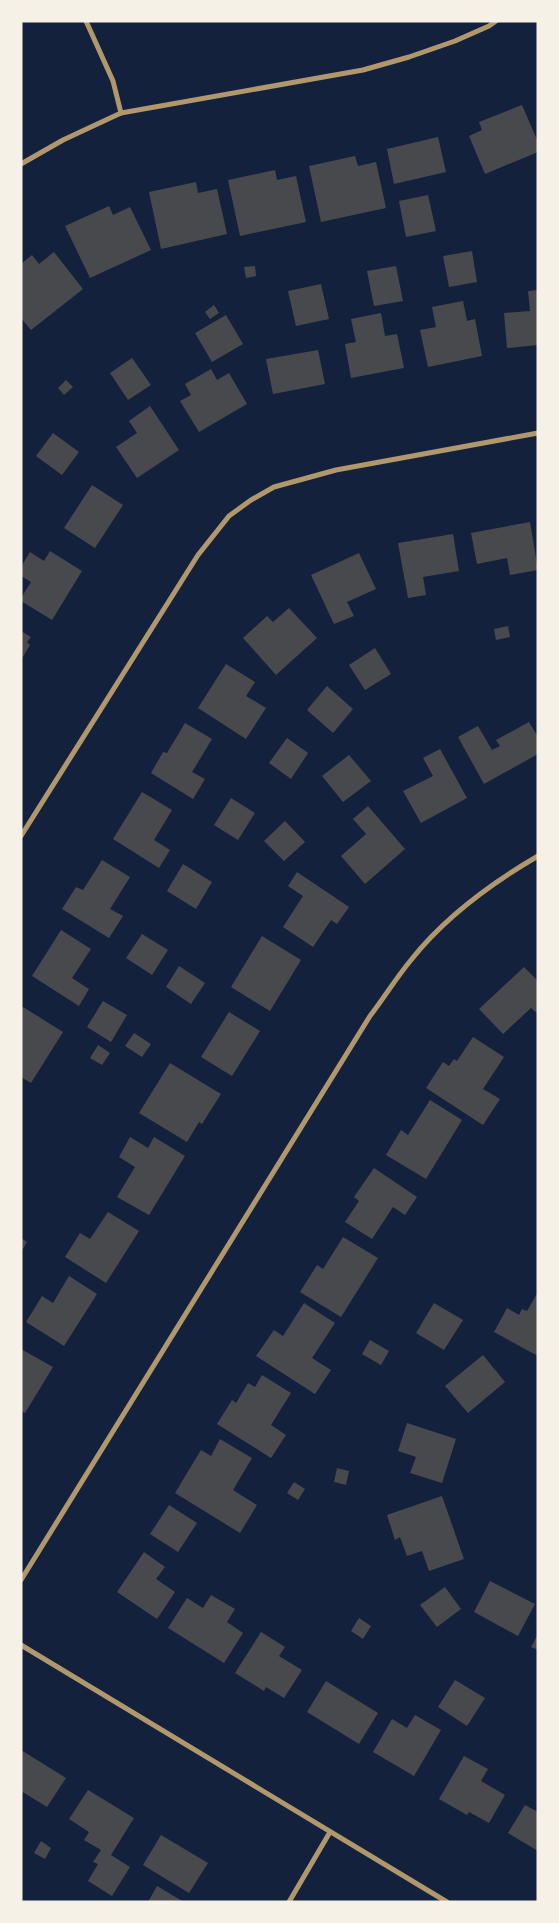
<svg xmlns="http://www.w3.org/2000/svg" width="559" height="1923" font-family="'Archivo Narrow',sans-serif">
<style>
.building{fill:#48494c}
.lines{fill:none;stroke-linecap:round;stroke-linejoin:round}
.minor{stroke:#b1986c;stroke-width:5}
</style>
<rect width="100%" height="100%" fill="#14213d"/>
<g class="building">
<path d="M522 105 538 142V152L485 174 469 136 482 130 479 122Z"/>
<path d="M438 137 446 172 394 184 387 149Z"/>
<path d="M355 156 358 166 376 162 386 208 321 222 309 166Z"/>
<path d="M275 170 277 180 296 176 306 222 240 236 228 180Z"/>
<path d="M196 182 198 193 217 189 227 234 161 249 149 192Z"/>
<path d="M428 195 436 231 406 237 399 201Z"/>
<path d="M109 206 113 215 130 207 151 250 90 278 65 226Z"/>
<path d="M472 251 477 282 449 287 443 256Z"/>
<path d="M54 252 83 289 31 330 21 318V264L32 255 39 264Z"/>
<path d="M255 266 256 276 246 278 244 267Z"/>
<path d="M396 266 403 301 374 306 367 271Z"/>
<path d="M321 284 329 319 296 326 288 291Z"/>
<path d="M538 290V345L507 348 504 313 530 311 528 291Z"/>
<path d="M463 301 467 321 475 319 482 356 428 367 420 330 436 327 432 307Z"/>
<path d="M214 305 219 313 210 319 205 312Z"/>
<path d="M381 313 385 336 397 334 404 368 351 378 345 344 356 342 351 319Z"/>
<path d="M226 315 243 344 212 362 195 333Z"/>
<path d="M318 350 325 384 273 394 266 359Z"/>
<path d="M132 358 151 385 128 400 110 373Z"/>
<path d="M211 369 217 380 229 373 247 404 199 432 180 401 191 395 185 384Z"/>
<path d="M66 380 73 387 64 395 58 388Z"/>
<path d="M150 406 179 450 137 478 116 447 137 433 129 421Z"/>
<path d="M53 433 79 452 62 475 36 456Z"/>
<path d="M92 485 123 505 95 548 64 528Z"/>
<path d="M530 522 538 570 510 575 507 558 477 564 471 533Z"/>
<path d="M453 534 459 571 423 577 426 595 408 598 398 543Z"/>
<path d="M50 551 82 571 52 620 21 601V598L31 582 21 576V567L30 552 44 561Z"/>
<path d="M359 553 376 589 347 602 354 616 334 624 311 575Z"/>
<path d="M289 608 317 638 276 675 243 638 267 616 273 622Z"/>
<path d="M508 626 510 637 496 640 494 629Z"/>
<path d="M21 631 31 637 27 642 30 645 21 660Z"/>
<path d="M375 648 391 674 365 690 349 665Z"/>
<path d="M226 664 255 682 246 696 266 708 246 739 198 708Z"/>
<path d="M327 686 353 709 333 733 307 710Z"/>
<path d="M529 722 538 737V754L484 784 458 737 478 726 492 750 500 746 496 740Z"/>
<path d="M185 723 212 739 192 772 205 779 193 799 151 773 163 752 167 753Z"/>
<path d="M287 738 308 753 291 779 269 763Z"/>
<path d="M440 749 467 798 421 823 403 791 433 776 423 758Z"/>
<path d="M349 755 371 781 343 802 322 776Z"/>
<path d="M142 792 172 810 154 840 170 850 159 868 113 839Z"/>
<path d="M231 798 255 813 238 840 214 825Z"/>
<path d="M368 806 405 849 365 884 341 856 366 834 353 819Z"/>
<path d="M285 821 305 842 284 861 264 841Z"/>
<path d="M102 860 130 877 110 909 123 916 109 938 62 909 76 887 83 890Z"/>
<path d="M183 864 212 882 196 909 167 891Z"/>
<path d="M297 872 349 907 337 924 331 920 313 947 283 927 303 896 288 886Z"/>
<path d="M61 930 91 949 72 978 89 989 79 1006 32 976Z"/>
<path d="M142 934 168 950 152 975 126 958Z"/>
<path d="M262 936 301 960 270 1011 231 987Z"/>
<path d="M179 966 205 983 191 1004 166 987Z"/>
<path d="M524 967 538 981V1014L531 1008 503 1034 479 1009Z"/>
<path d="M103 1001 127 1015 111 1042 87 1027Z"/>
<path d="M23 1007 63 1032 31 1083 21 1077V1010Z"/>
<path d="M229 1012 260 1031 232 1076 201 1057Z"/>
<path d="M134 1033 151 1044 142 1057 125 1046Z"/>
<path d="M473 1037 504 1057 483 1089 500 1099 483 1125 426 1088 443 1062 449 1066 454 1059 457 1061Z"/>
<path d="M98 1045 110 1053 102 1065 90 1058Z"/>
<path d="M170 1063 221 1094 202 1124 199 1122 187 1142 139 1113Z"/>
<path d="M430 1100 462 1120 426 1179 386 1155 401 1130 408 1135Z"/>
<path d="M130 1137 148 1148 154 1137 185 1156 149 1215 117 1197 135 1167 119 1157Z"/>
<path d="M374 1168 417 1197 405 1215 393 1207 372 1239 345 1222 359 1201 354 1197Z"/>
<path d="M108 1212 139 1231 106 1283 65 1257 80 1233 90 1239Z"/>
<path d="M343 1237 378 1258 341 1317 300 1292 317 1265 323 1269Z"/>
<path d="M21 1238 27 1242 21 1252Z"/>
<path d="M69 1276 97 1294 64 1346 26 1322 42 1296 53 1303Z"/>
<path d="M538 1292V1356L494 1332 507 1308 519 1315 522 1309 527 1311Z"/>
<path d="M304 1303 335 1323 312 1358 331 1370 315 1394 256 1356 274 1330 283 1336Z"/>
<path d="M434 1303 463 1320 444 1350 416 1333Z"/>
<path d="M370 1340 389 1351 381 1365 362 1354Z"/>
<path d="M21 1349 53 1367 25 1413 21 1411Z"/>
<path d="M483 1355 505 1382 468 1413 445 1386Z"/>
<path d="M262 1375 291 1393 271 1425 286 1435 271 1458 217 1424 232 1400 236 1403 248 1383 255 1387Z"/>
<path d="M407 1423 456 1439 442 1483 410 1473 416 1457 398 1451Z"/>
<path d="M220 1439 252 1458 233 1490 257 1505 240 1533 175 1493 201 1450 211 1456Z"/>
<path d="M337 1468 349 1471 346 1485 334 1482Z"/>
<path d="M294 1482 305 1489 298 1500 287 1493Z"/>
<path d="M442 1496 464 1559 429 1571 422 1551 407 1556 400 1537 395 1540 387 1515Z"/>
<path d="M169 1505 197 1523 178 1552 150 1534Z"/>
<path d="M144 1552 165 1567 156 1579 175 1592 157 1619 117 1592Z"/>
<path d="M490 1581 535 1604 518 1636 474 1612Z"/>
<path d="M445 1587 461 1609 437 1627 420 1605Z"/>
<path d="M211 1595 235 1609 227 1622 243 1633 224 1663 168 1628 187 1598 203 1608Z"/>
<path d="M359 1618 371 1626 363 1639 351 1631Z"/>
<path d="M261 1632 285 1647 279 1656 302 1670 284 1698 266 1687 264 1691 235 1673Z"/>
<path d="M538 1634V1650L531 1647Z"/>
<path d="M455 1680 485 1698 467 1726 438 1707Z"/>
<path d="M326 1681 378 1713 359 1744 307 1712Z"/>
<path d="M415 1715 441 1730 414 1776 373 1752 392 1719 407 1728Z"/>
<path d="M21 1750 66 1778 47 1807 21 1791Z"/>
<path d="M464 1756 488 1769 481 1781 505 1795 489 1823 469 1812 467 1815 439 1799Z"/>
<path d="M88 1790 134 1818 111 1855 130 1867 112 1896 88 1881 98 1864 93 1862 101 1850 84 1840 89 1832 69 1819Z"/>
<path d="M525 1805 538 1812V1851L508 1833Z"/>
<path d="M161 1835 208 1863 189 1893 143 1865Z"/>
<path d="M41 1841 51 1848 45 1859 34 1853Z"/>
<path d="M157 1886 184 1902H148Z"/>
</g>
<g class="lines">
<g class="minor">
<path d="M86 21 113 81 121 113"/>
<path d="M21 164 63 140 121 113 363 70 409 57 455 41 489 26 496 21"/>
<path d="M21 836 198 555 229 516 251 500 274 487 336 470 538 433"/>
<path d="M21 1580 370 1016C384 998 396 978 411 960 445 917 490 884 538 856"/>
<path d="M21 1645 447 1902"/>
<path d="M289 1902 330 1832"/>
</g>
</g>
<rect width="559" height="1923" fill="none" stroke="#f6f1e7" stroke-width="45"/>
</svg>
